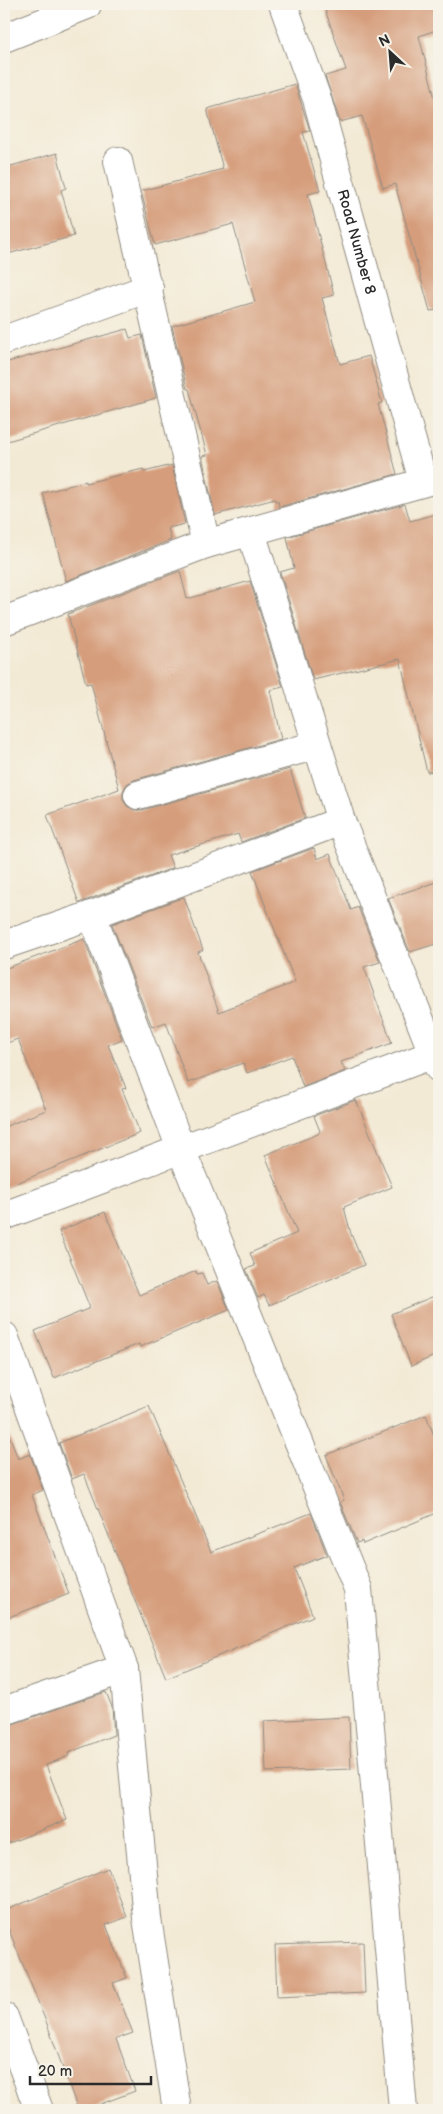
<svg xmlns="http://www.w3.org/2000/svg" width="443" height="2114" font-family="'Balsamiq Sans',sans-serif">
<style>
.building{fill:#d59d7c}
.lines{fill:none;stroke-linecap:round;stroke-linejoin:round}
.street-casing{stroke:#8f8a80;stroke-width:30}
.street{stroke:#fff;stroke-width:28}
.labels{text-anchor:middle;stroke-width:5;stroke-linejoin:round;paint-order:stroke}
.street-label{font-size:15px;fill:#2b2b2b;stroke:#f7f3e8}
</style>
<rect width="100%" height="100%" fill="#f7f3e8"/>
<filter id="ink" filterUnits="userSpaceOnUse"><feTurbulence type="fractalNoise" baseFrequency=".02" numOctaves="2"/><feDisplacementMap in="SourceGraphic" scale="10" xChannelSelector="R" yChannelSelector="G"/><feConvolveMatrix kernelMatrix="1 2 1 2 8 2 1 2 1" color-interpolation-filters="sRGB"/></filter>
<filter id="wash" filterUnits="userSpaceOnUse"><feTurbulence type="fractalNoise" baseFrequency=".0096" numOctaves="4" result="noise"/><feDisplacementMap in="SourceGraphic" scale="20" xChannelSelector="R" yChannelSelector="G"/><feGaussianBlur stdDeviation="1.12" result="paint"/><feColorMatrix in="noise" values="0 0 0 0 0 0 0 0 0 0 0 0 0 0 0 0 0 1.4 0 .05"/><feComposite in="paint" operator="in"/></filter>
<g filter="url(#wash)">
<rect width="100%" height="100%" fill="#f3ead5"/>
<g id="blocks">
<g class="building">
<path d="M323 4H439V29L419 36 439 114V310L430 311 395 184 383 188 362 116 340 122 325 76 346 70Z"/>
<path d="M295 84 310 131 303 132 320 191 308 194 334 295 322 298 340 364 369 356 382 403 378 404 397 474 279 507 278 501 276 502 275 499 215 515 202 456 207 455 189 389H187L172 326 255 302 233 224 155 245 141 191 223 169 207 109Z"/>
<path d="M57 153 66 188 61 190 74 236 4 255V168Z"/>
<path d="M127 329 130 338 142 335 156 398 4 442V363Z"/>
<path d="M172 465 185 524 168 528 171 540 66 581 43 493 86 481V483L143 469 144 472Z"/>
<path d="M405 504 410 521 439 513V771L427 772 400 659 313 680 280 572 294 568 287 537Z"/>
<path d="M180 571 187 599 250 581 283 687 270 690 281 739 134 780 127 784 123 791V800L127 806 134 810H142L290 769 305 818 241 842 238 834 168 855 173 868 79 903 47 815 119 789 91 683 86 684 68 614Z"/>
<path d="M314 848 317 859 330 854 351 910 358 907 380 962 364 967 392 1043 341 1062 345 1071 303 1087 292 1056 247 1073 243 1063 188 1083 166 1022 152 1027 112 924 184 897 203 950 198 952 219 1012 295 982 252 871Z"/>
<path d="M439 881V943L410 952 388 898Z"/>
<path d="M84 939 122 1039 108 1045 126 1088 122 1089 140 1133 4 1188V1127L46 1110 18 1039 4 1044V969Z"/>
<path d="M356 1100 392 1187 344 1207 351 1234 364 1265 269 1305 264 1295 258 1298 246 1269 255 1266 250 1253 297 1233 265 1155 318 1134 320 1131 314 1116Z"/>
<path d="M105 1212 139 1295 196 1271 197 1274 202 1273 207 1285 217 1281 229 1310 140 1347 139 1344 54 1378 35 1331 90 1308 59 1231Z"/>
<path d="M439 1294V1354L411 1366 391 1314Z"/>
<path d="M149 1406 211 1552 311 1513 327 1555 294 1568 313 1616 166 1678 84 1474 72 1479 59 1443Z"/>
<path d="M426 1415 439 1448V1512L363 1544 362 1541 357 1543 340 1502 344 1500 326 1455Z"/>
<path d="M7 1429 18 1459 30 1454 43 1490 32 1495 69 1594 4 1619V1430Z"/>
<path d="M106 1692 112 1707 114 1735 68 1753 69 1756 46 1765 67 1820 4 1845V1727Z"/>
<path d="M349 1717 351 1769 266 1772 264 1721Z"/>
<path d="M108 1868 127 1917 106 1925 127 1978 113 1983 133 2033 116 2039 135 2091 85 2110H78L47 2024 4 1918V1911Z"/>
<path d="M363 1942 365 1993 277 1997 275 1945Z"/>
</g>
</g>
</g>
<g filter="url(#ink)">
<use href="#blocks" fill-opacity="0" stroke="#8f8a80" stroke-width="1"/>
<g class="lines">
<defs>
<g id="street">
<path id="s1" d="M283 4 317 99 423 481"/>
<path d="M4 38 87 5"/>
<path d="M118 161 206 544"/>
<path d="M4 340 149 288"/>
<path d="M251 532 341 821 439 1068"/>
<path d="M4 621 206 544 439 478"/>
<path d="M138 795 317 745"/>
<path d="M92 915 181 1149 358 1589 403 2110"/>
<path d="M4 945 92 915 341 821"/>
<path d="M4 1216 439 1052"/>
<path d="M4 1336 124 1669 147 1918 177 2110"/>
<path d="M4 1711 124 1669"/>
<path d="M4 2017 39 2110"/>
</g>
</defs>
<use href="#street" class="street-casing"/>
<use href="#street" class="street"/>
</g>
</g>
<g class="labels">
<g class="street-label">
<text dy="5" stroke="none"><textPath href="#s1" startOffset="249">Road Number 8</textPath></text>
</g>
</g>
<rect width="443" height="2114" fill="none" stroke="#f7f3e8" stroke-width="20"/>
<g transform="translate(390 52) rotate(334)" stroke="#f7f3e8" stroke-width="4" paint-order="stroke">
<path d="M0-4L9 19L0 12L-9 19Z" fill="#2b2b2b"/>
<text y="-8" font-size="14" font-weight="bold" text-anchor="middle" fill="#2b2b2b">N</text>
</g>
<path d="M30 2076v8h121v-8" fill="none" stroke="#2b2b2b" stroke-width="2.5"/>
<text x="38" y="2076" font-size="15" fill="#2b2b2b" stroke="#f7f3e8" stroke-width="4" paint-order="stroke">20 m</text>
</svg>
